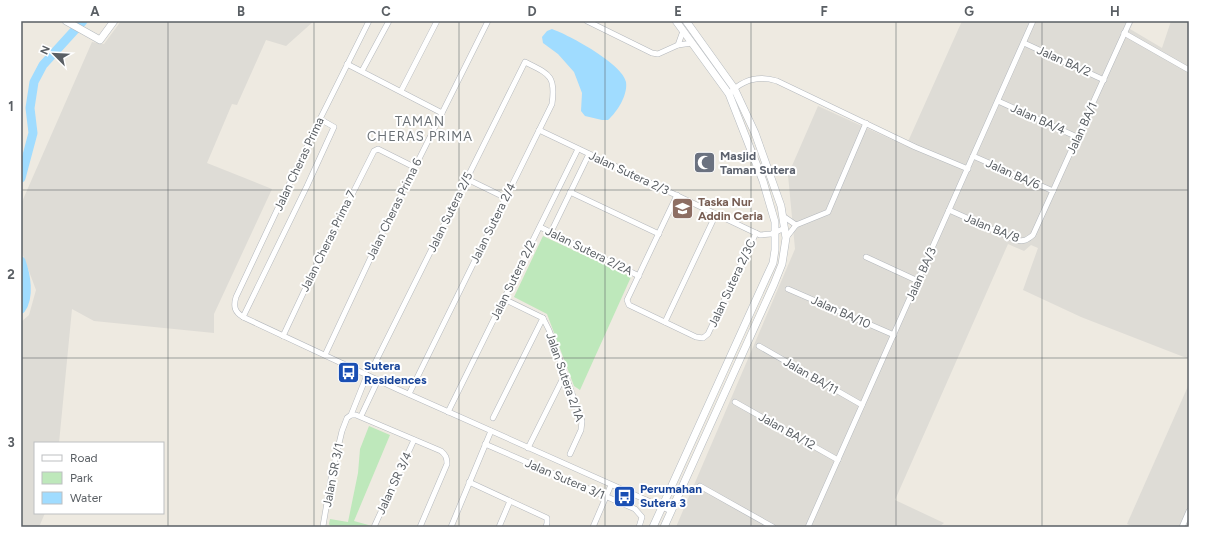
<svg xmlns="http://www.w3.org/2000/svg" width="1210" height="548" font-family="Figtree,sans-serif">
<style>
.industrial{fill:#dedcd6}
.green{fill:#bee8bb}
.water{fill:#a0dcff}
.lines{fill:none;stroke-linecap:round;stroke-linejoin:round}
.river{stroke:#a0dcff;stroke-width:9}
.street-casing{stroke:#b4b8bd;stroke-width:6}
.secondary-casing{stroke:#b5babf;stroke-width:8}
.street{stroke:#fff;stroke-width:5}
.secondary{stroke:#fff;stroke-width:7}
.grid{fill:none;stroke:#5a5f64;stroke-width:1;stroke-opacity:0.55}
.labels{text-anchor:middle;stroke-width:4;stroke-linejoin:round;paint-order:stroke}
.street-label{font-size:12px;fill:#5a5f64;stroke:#fff}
.worship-label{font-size:12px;font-weight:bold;fill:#5b616d;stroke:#fff;text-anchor:start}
.education-label{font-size:12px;font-weight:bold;fill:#785e54;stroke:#fff;text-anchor:start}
.transit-label{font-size:12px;font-weight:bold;fill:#164399;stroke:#fff;text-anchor:start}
.neighbourhood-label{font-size:13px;letter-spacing:1px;fill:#6b7176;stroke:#fff}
.neatline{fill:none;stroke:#5a5f64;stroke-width:1.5}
.grid-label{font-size:13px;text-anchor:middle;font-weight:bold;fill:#5a5f64}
</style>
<rect width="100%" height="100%" fill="#eeeae1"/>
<g class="industrial">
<path d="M121 21H314L286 46 266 40 237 105 232 104 207 163 272 189 214 314V333L94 321 72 309 59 443H35V513H45L39 527 21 526V322L29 315 36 290 21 250V204L92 42 104 44Z"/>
<path d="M962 21H1134L1130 29 1162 48 1171 21H1189V359L1081 317 1023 290 1038 248 1031 245 1024 251 1008 244 895 500 944 523 939 527H676L795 249 788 175 818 106 906 146Z"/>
<path d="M1189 384V527H1134L1127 524Z"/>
</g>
<g class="green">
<path d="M543 236 631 277 580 390 574 386 547 314 514 297Z"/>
<path d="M369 426 390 435 354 521 372 526 371 527H331L329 524 330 519 348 522 358 473 360 449Z"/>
</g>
<path class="water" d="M552 29C569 35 623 64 626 82 628 95 617 112 608 120H602L585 116 581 111 582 93 574 72 558 54 543 43 542 37 547 31Z"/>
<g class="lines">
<g class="river">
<path d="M21 178 33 133 30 108 34 82 43 65 83 21"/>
<path d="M21 261C26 275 30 297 21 309"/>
</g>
<defs>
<g id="street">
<path d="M369 21 320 119 236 297C233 307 235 312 243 317L397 389 671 511"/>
<path d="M587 21 652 53 658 54 678 45 692 43"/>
<path d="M1124 33 1189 70"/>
<path d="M1024 43 1104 80"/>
<path d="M678 45 683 31"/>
<path d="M347 64 442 113"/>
<path d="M362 71 389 21"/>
<path d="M401 91 437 21"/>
<path d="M729 94C742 80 758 75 777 81L915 147 968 169"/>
<path d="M998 101 1077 137"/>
<path d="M539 130 760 235 771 234 785 228"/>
<path d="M973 156 1053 191"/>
<path d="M467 179 506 198"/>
<path d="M570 192 659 234"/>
<path d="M677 195 627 300 629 305 696 337 703 338 708 334 756 233"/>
<path d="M949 210 1016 240C1024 242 1027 240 1033 235L1130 21"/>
<path d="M783 216 796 225"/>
<path d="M796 225 828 212 866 123"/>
<path d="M540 227 639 276"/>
<path d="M551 232 589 154"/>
<path d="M786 238 796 225"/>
<path d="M866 257 918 281"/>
<path d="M788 289 894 335"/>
<path d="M504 299 543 318 549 330 582 421 581 430 570 454"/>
<path d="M243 317 307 186 334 127 320 119"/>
<path d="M665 322 716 214"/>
<path d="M283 336 316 266 374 151 378 149 414 167"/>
<path d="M759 346 862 405"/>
<path d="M325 355 386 225 488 21"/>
<path d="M375 363 525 62C549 74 556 75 552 104L409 394"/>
<path d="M735 402 838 460"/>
<path d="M448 412 578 149"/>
<path d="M351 415 367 375"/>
<path d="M361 416 378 380"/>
<path d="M493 418 543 318"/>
<path d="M485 444 635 509 642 517 639 527"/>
<path d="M528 448 565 374"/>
<path d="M469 482 547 518V523L546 527"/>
<path d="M700 486 773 527"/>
<path d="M323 526 332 473 342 431 347 418 351 415H356L441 451C446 455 447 458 447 464L420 527"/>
<path d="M374 527 414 440"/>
<path d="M451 527 491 431"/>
<path d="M499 527 510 501"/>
<path d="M593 527 611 485"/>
<path d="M808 527 1033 21"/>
<path d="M1182 527 1189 511"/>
</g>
<g id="secondary">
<path d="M66 21 100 40 114 21"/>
<path d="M653 527 766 278 773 263 775 250V222L763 181 729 94 676 21"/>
<path d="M664 527 774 284 782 264 786 238 781 206 755 133 734 88 686 21"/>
</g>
</defs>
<use href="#street" class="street-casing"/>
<use href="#secondary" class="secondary-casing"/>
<use href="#street" class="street"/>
<use href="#secondary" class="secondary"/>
</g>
<path class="grid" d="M168 21V527M314 21V527M459 21V527M605 21V527M751 21V527M896 21V527M1042 21V527M21 190H1189M21 358H1189"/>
<defs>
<symbol id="mosque-square" viewBox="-11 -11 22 22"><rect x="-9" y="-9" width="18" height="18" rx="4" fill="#6b7280" stroke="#fff"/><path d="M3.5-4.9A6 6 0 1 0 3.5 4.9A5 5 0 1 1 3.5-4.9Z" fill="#fff"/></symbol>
<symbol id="school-square" viewBox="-11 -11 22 22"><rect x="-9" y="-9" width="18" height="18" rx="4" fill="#8d6e63" stroke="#fff"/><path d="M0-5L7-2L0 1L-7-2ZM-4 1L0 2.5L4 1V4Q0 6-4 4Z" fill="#fff"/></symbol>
<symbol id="bus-square" viewBox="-11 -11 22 22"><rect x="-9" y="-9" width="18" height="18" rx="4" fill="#1a4fb4" stroke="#fff"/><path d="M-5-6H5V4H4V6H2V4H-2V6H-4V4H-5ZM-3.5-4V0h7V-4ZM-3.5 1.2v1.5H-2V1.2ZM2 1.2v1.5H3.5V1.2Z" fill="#fff"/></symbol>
</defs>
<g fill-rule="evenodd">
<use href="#mosque-square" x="692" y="150" width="25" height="25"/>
<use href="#school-square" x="670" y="196" width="25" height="25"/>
<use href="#bus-square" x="336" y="360" width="25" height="25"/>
<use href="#bus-square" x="612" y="484" width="25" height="25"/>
</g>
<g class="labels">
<g class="street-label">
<text transform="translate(1064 61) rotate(24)" y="4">Jalan BA/2</text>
<text transform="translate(1038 119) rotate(24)" y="4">Jalan BA/4</text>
<text transform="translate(1082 128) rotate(-65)" y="4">Jalan BA/1</text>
<text transform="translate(299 164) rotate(-65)" y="4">Jalan Cheras Prima</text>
<text transform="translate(629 173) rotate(25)" y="4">Jalan Sutera 2/3</text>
<text transform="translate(1013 174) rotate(24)" y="4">Jalan BA/6</text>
<text transform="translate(394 209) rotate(-64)" y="4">Jalan Cheras Prima 6</text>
<text transform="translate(450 212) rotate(-64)" y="4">Jalan Sutera 2/5</text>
<text transform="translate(493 223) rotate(-64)" y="4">Jalan Sutera 2/4</text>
<text transform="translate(992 228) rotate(22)" y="4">Jalan BA/8</text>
<text transform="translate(328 241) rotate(-64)" y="4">Jalan Cheras Prima 7</text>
<text transform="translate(589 251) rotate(26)" y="4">Jalan Sutera 2/2A</text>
<text transform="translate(921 274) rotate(-66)" y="4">Jalan BA/3</text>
<text transform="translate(513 280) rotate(-64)" y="4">Jalan Sutera 2/2</text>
<text transform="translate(732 283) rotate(-65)" y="4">Jalan Sutera 2/3C</text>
<text transform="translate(841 312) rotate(24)" y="4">Jalan BA/10</text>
<text transform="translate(811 376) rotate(30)" y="4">Jalan BA/11</text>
<text transform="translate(565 377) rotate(71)" y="4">Jalan Sutera 2/1A</text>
<text transform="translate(787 431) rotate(29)" y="4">Jalan BA/12</text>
<text transform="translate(333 475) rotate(-79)" y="4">Jalan SR 3/1</text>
<text transform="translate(565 479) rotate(23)" y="4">Jalan Sutera 3/1</text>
<text transform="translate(394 483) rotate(-65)" y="4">Jalan SR 3/4</text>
</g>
<g class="worship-label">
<text x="720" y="160">Masjid<tspan x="720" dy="14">Taman Sutera</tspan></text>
</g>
<g class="education-label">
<text x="698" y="206">Taska Nur<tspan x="698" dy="14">Addin Ceria</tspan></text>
</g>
<g class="transit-label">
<text x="364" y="370">Sutera<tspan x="364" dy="14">Residences</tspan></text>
<text x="640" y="493">Perumahan<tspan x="640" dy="14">Sutera 3</tspan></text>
</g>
<g class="neighbourhood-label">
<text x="420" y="126">TAMAN<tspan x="420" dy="15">CHERAS PRIMA</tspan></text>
</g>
</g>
<rect width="1210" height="548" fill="none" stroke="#ffffff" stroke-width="44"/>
<rect x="34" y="442" width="130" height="72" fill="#ffffff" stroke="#bdbfc1"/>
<rect x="42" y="455" width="20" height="6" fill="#ffffff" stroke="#bdbfc1"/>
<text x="70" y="462" font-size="12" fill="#5a5f64">Road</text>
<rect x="42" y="472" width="20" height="12" fill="#bee8bb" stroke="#bdbfc1"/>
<text x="70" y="482" font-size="12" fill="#5a5f64">Park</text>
<rect x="42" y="492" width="20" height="12" fill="#a0dcff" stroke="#bdbfc1"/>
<text x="70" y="502" font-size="12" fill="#5a5f64">Water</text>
<g transform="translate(54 54) rotate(294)" stroke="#ffffff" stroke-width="3" paint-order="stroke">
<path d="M0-3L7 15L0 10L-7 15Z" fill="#5a5f64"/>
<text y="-6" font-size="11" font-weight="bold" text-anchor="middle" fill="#5a5f64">N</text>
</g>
<rect x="22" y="22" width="1166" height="504" class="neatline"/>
<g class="grid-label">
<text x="95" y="16">A</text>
<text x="241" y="16">B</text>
<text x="386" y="16">C</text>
<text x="532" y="16">D</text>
<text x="678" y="16">E</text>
<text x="824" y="16">F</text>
<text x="969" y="16">G</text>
<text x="1115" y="16">H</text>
<text x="11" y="111">1</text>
<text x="11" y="279">2</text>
<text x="11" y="447">3</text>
</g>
</svg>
